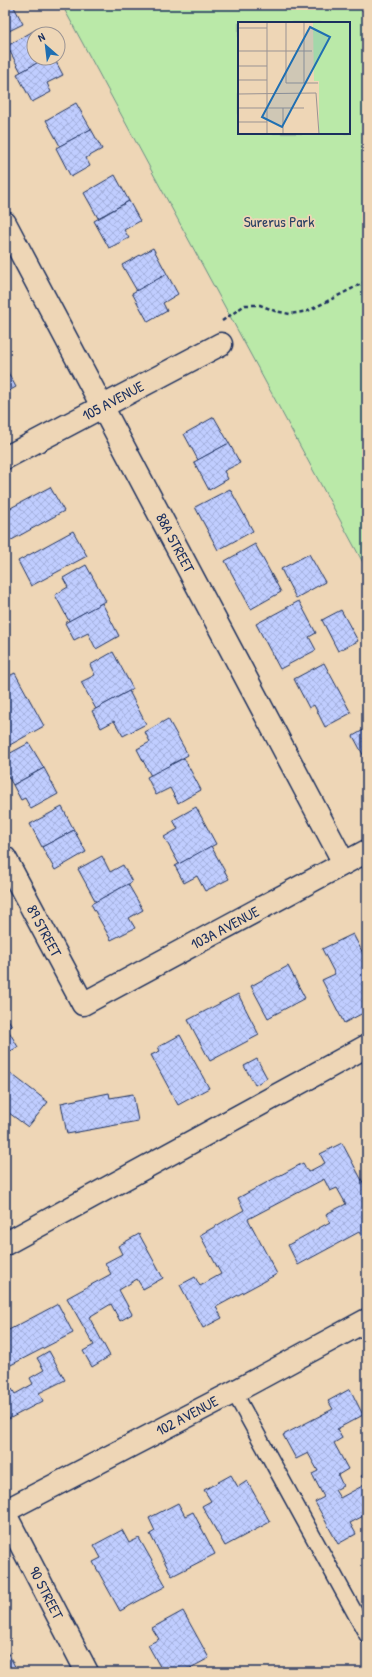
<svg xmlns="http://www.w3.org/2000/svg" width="372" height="1677" font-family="'Patrick Hand',sans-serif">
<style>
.green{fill:#bae9a8;stroke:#6a8c83;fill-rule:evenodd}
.building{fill:url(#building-cross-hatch);stroke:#1b2f5e}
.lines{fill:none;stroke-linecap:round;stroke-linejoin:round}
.service-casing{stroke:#1b2f5e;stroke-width:18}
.minor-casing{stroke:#1b2f5e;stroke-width:25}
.path{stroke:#1b2f5e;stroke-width:2.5;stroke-dasharray:4 3;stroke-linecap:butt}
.service{stroke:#eed6b6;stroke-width:15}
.minor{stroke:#eed6b6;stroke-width:22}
.labels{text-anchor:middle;stroke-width:3.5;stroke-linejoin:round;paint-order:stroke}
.park-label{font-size:15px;fill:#2b4265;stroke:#eed6b6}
.street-label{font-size:15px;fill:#1b2f5e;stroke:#eed6b6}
.inset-road{fill:none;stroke:#9a9393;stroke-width:1}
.view{fill:#1f6fb2;fill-opacity:0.15;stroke:#1f6fb2;stroke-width:2}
.inset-edge{fill:none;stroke:#1b2f5e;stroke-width:2}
</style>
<defs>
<pattern id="building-cross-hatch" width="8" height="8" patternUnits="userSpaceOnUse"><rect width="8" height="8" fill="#c0cdff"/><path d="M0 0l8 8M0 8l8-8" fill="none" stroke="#a4b0dd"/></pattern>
</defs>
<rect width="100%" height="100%" fill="#eed6b6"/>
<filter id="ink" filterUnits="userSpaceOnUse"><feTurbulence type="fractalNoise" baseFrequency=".025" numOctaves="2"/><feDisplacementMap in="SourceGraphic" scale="8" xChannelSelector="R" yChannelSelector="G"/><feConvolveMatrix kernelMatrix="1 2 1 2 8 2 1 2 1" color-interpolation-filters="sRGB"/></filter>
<g filter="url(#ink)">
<path class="green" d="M62 5H367V570ZM239 23H349V133H239Z"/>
<g class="building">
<path d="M5 5H13L23 24 5 33Z"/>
<path d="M37 29 40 34H34V58H46L21 72 7 46Z"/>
<path d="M46 58H54L63 75 47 83 51 92 32 102 17 74Z"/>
<path d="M76 103 91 129 60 146 46 120Z"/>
<path d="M91 129 102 149 86 158 90 166 71 177 56 148Z"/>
<path d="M115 175 129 201 98 218 84 193Z"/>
<path d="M129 201 140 221 124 230 129 238 109 248 94 221Z"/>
<path d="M153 248 167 274 137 291 122 265Z"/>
<path d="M167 274 178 294 163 303 167 311 148 322 132 293Z"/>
<path d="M5 367 16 387 5 393Z"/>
<path d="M214 417 229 443 198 460 184 434Z"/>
<path d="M229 443 240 463 224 471 228 479 209 490 194 462Z"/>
<path d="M50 487 64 511 8 542 5 536V511Z"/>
<path d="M230 489 253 531 218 550 195 507Z"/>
<path d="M73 531 87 556 31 586 18 561Z"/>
<path d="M255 544 281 592 251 609 225 561Z"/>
<path d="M309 554 325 582 296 598 281 569Z"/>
<path d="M86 565 106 601 69 621 55 595 68 587 63 578Z"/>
<path d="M299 601 316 633 309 637 316 650 280 669 256 624Z"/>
<path d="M102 603 119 636 96 649 88 633 74 640 65 623Z"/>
<path d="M341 610 358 641 338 651 322 620Z"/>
<path d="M113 652 133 689 96 709 81 682 95 675 90 665Z"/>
<path d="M324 663 351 713 325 727 314 705 309 708 294 679Z"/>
<path d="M15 673 44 726 8 746 5 741V678Z"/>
<path d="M129 691 146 724 123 736 114 721 101 728 92 711Z"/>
<path d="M168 719 188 755 151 776 137 749 150 742 145 732Z"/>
<path d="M367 728V762L353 736Z"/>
<path d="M29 743 44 768 13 785 5 771 8 769 5 763V756Z"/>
<path d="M184 758 201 790 178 803 170 788 156 795 147 777Z"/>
<path d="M44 768 58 794 31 809 25 798 21 800 13 785Z"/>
<path d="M62 807 74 830 42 847 30 824Z"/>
<path d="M196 807 216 844 179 864 164 837 178 829 173 820Z"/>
<path d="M74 830 86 852 55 870 42 847Z"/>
<path d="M211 846 229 879 205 891 197 876 184 883 175 866Z"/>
<path d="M102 856 110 872 123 865 132 882 96 902 78 869Z"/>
<path d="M128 884 143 910 129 918 135 928 111 940 91 904Z"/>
<path d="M353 934 367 961V1011L344 1023 322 980 335 974 322 949Z"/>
<path d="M288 966 305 998 268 1018 251 986Z"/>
<path d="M238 994 259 1035 210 1061 188 1020Z"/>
<path d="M5 1014 12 1026 7 1028 18 1047 5 1054Z"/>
<path d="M180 1035 209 1088 178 1105 151 1055 160 1051 158 1047Z"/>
<path d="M257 1059 267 1078 255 1085 244 1066Z"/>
<path d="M5 1069 48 1102 28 1127 5 1110Z"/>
<path d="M109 1093 110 1098 133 1094 138 1121 67 1134 61 1103Z"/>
<path d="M342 1143 367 1190V1240L364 1241 359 1232 298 1265 288 1245 330 1222 326 1214 346 1204 337 1188 330 1191 324 1179 248 1219 277 1274 216 1307 222 1318 203 1328 180 1285 195 1277 200 1286 221 1274 200 1235 244 1210 238 1198 303 1163 308 1172 325 1163 320 1154Z"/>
<path d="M139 1234 163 1278 143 1289 137 1279 119 1290 132 1314 120 1321 111 1304 89 1317 110 1356 92 1367 83 1351 94 1345 67 1298 111 1274 105 1263 122 1254 118 1246Z"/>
<path d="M58 1304 73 1333 5 1368V1332Z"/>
<path d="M49 1351 65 1380 39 1393 43 1401 5 1421V1389L7 1392 12 1389 15 1394 33 1384 30 1378 44 1370 37 1358Z"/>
<path d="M350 1389 363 1415 337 1429 342 1438 334 1443 348 1469 338 1475 343 1486 335 1490 340 1498 366 1484 361 1476 367 1473V1514L350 1523 356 1534 338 1544 315 1502 324 1497 312 1474 318 1471 308 1453 296 1459 283 1435 333 1409 328 1401Z"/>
<path d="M231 1475 238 1487 247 1481 270 1522 225 1546 202 1506 211 1501 204 1490Z"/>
<path d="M178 1503 185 1516 193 1512 215 1554 172 1576 150 1534 155 1531 149 1518Z"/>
<path d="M122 1530 129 1543 139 1538 166 1586 120 1611 93 1562 101 1558 94 1545Z"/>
<path d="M183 1611 209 1658 183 1672H169L168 1670 163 1672 148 1645 159 1639 152 1628Z"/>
<path d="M5 1648 18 1672H5Z"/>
</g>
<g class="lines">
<defs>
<path id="service" d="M234 1392 367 1635"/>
<g id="minor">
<path d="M5 223 344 863"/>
<path d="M5 458 221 344"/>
<path d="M5 858 83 1004 367 851"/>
<path d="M5 1244 367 1046"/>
<path d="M5 1511 234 1392 367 1320"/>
<path d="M5 1514 87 1672"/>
</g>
</defs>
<use href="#service" class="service-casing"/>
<use href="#minor" class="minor-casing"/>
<path class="path" d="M222 321 245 305H260L275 311 290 314 308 311 367 281"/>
<use href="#service" class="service"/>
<use href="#minor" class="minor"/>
</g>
</g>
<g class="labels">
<g class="park-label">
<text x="279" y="227">Surerus Park</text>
</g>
<g class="street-label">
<text transform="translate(113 401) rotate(-28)" y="5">105 AVENUE</text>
<text transform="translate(175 543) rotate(62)" y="5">88A STREET</text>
<text transform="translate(225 928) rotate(-28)" y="5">103A AVENUE</text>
<text transform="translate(44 931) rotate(62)" y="5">89 STREET</text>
<text transform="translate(187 1416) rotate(-28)" y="5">102 AVENUE</text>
<text transform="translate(46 1593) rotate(63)" y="5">90 STREET</text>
</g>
</g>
<g transform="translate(238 22)">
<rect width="112" height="112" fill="#eed6b6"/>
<path d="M75 0H112V112H81V59H76Z" fill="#bae9a8"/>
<path class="inset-road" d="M29 0V112M48 0V61H80M0 6H29M0 29H74M0 44H29M0 58H29M66 61V0M0 72 78 71 81 112M0 86H66M45 86V112M0 100H29"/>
<path class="view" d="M72 5 92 15 44 105 24 95Z"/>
<rect width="112" height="112" class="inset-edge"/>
</g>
<rect width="372" height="1677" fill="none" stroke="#eed6b6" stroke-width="20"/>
<rect x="10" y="10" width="352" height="1657" fill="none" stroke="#1b2f5e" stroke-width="1.5" filter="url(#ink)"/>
<g transform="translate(46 46) rotate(332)"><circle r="19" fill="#eed6b6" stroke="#9a9393"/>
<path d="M0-3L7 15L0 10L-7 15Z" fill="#1f6fb2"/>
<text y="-6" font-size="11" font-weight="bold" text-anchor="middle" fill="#1b2f5e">N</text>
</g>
</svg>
